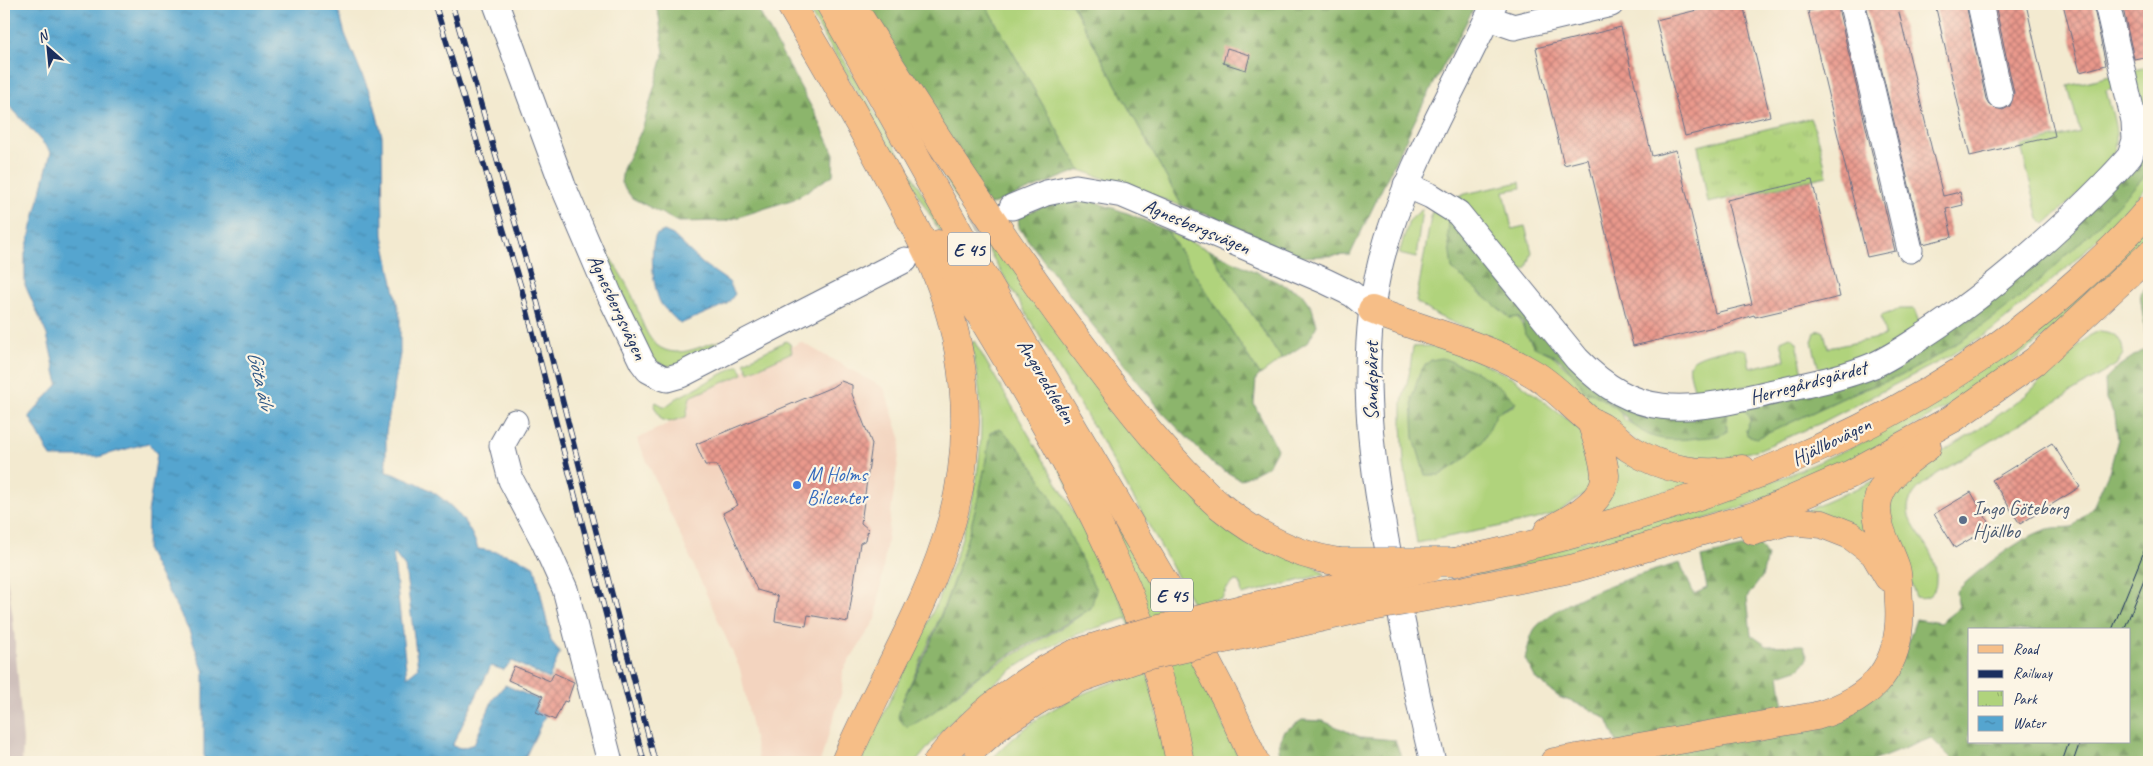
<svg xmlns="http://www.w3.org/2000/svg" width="2153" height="766" font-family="Caveat,sans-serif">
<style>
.built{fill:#f3d4bf}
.industrial{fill:#cfc0bb}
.grass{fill:#b0d37c;stroke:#66816d;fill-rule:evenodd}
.forest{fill:url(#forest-firs);stroke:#547265;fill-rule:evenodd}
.park{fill:url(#park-tufts);stroke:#66816d}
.water{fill:url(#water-ripples);stroke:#386a96;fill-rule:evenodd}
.building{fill:url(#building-cross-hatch)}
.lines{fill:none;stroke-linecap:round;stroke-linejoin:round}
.minor-tunnel{stroke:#c8c5b9;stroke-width:25;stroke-dasharray:25 12;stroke-linecap:butt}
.minor-casing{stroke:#677086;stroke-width:27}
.major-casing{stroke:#677086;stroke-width:29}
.highway-casing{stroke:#677086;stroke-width:29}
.minor{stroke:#fff;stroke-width:25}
.major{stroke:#f6be87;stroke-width:28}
.highway{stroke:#f6be87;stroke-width:28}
.tram{stroke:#1b2f5e;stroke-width:1}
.rail-casing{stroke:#1b2f5e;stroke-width:5.5}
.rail{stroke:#fcf5e5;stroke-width:4;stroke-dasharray:11;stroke-linecap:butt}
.major-bridge-casing{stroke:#677086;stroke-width:29;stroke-linecap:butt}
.highway-bridge-casing{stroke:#677086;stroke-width:29;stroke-linecap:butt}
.major-bridge{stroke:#f6be87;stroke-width:28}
.highway-bridge{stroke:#f6be87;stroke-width:28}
.shop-dot{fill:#3f7fe0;stroke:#fcf5e5;stroke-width:2}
.service-dot{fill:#5c6f8a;stroke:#fcf5e5;stroke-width:2}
.labels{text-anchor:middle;stroke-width:4.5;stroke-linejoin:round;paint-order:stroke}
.shield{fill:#fcf5e5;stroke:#5e6a86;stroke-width:1}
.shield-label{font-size:19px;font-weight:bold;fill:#1b2f5e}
.street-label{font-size:20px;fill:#1b2f5e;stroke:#fcf5e5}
.shop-label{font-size:20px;fill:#366cbe;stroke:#fcf5e5;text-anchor:start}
.service-label{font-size:20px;fill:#4e5e75;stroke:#fcf5e5;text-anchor:start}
.water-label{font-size:21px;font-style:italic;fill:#2f5886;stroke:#fcf5e5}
</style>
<defs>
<pattern id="forest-firs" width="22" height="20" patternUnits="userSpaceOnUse" patternTransform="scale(1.25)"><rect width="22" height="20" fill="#8cb56c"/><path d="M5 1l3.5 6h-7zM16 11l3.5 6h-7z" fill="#72945c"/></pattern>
<pattern id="park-tufts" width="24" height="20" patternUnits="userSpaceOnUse" patternTransform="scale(1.25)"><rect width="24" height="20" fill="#b0d37c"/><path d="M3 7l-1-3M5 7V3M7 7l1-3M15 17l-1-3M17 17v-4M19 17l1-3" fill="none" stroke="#97b56e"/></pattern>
<pattern id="water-ripples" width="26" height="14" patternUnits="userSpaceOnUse" patternTransform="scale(1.25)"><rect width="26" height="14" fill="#55a5cf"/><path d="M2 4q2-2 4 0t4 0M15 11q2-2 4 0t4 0" fill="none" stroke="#4687ab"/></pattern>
<pattern id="building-cross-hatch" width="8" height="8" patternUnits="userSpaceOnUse" patternTransform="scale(1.25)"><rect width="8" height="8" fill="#ea998c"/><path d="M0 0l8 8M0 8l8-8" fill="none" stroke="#bd7d76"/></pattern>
</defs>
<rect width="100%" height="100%" fill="#fcf5e5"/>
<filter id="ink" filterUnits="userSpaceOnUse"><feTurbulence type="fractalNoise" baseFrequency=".02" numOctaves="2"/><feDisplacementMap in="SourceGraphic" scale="10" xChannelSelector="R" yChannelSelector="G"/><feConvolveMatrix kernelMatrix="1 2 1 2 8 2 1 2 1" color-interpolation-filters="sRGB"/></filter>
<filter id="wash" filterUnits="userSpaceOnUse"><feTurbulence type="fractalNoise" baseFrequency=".0096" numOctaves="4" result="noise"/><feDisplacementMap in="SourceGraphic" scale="20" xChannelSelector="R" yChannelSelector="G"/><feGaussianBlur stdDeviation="1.12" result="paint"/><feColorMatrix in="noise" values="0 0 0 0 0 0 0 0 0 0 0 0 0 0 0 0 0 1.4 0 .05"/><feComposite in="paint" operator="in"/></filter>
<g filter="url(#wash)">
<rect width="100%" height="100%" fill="#f3ead0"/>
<path class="built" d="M801 342 884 388 901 440 876 619 843 670 842 691 820 762H759L740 669 637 439 689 413 684 400Z"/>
<path class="industrial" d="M4 557 13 618 23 741 22 762H4Z"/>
<g class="grass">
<path d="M805 4H811L1103 499 1195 664 1241 762H1191L995 325Z"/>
<path d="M985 4H1072L1182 206 1080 170Z"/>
<path d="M2149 66V111L2142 105 2134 72 2136 70Z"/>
<path d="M880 68 1156 452 1325 574 1242 595 1240 582 1235 581 1228 587 1222 598 1193 604 1093 426Z"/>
<path d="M2110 76H2113L2119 86 2106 90C2113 120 2125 141 2106 169L2045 224 2039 219 2021 146 2080 132 2068 86Z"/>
<path d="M2149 171V184L2120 217 2068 267 1991 331 1946 358 1821 423 1760 449 1729 458 1690 459 1644 447 1515 350 1438 316 1416 302 1432 211 1449 217 1479 293 1497 305 1510 318 1518 317 1533 346 1552 355 1577 377 1581 386 1618 409 1625 420 1652 436H1720L1726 409 1748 405 1751 423 1746 430 1747 434 1757 438 1852 394 1902 375 1971 334 2068 254Z"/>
<path d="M1520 182 1521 188 1504 191 1512 229 1525 226 1532 252 1527 268 1519 271 1457 198 1465 194Z"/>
<path d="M1422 209 1416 258 1399 254 1409 221Z"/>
<path d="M2149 224V240L2116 275 2064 322 1970 393 1856 460 1751 504 1640 540 1476 576 1475 572 1557 549 1784 477 1861 443 1949 392Z"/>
<path d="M1167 231 1209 250 1282 359 1260 375Z"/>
<path d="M603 250 607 252C615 266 625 280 632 295 642 317 645 350 675 352 690 353 705 344 720 341L682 365 666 366 651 359Z"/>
<path d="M1900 309H1914L1920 325 1890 348 1825 371 1818 366 1812 342 1815 332 1820 330 1824 332 1828 348 1883 337 1885 335 1881 316Z"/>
<path d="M2099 331C2114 332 2123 338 2123 354L2116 365 1937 474C1926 482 1909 492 1908 509 1908 529 1939 550 1936 580 1936 586 1935 591 1930 595 1926 598 1921 598 1916 597L1886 515 1898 483 1924 463 1975 432 2025 396 2089 336Z"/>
<path d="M1790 337 1797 342 1803 374 1798 377 1696 395C1694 386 1688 372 1690 364 1694 354 1740 344 1747 351L1750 368 1785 360 1781 341Z"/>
<path d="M786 341 790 344 792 352 749 372 744 362Z"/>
<path d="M974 341 1096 550 1128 618C1110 624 1091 629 1073 636 1011 662 957 710 916 762H861C921 624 1011 505 971 344ZM990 433 1091 608 1068 624 982 673 956 695 902 701C943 617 978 528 990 433Z"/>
<path d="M1430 346 1470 357 1512 377 1577 427 1587 439 1594 454 1589 491 1558 512 1537 519 1417 543 1404 464 1402 423V402L1409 375 1413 347ZM1474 370 1515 405 1497 413Z"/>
<path d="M739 365 743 374 690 397 686 417 669 422 661 419 654 406 656 402 665 407 677 398Z"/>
<path d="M1609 445 1691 484 1601 512Z"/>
<path d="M1875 480 1873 537 1806 511Z"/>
<path d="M1147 672 1170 762H989C1038 710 1079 691 1147 672Z"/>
</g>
<g class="forest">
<path d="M655 4H755L819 121 834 154 833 175 794 199 726 221 678 222 632 198 621 183 623 169 643 127 664 53 659 16Z"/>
<path d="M862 4H985L1080 170 985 207Z"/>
<path d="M1072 4H1476L1421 108 1350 255 1296 257 1225 221 1182 206Z"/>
<path d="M2149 143V171C2078 249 1998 327 1902 375 1886 383 1869 386 1853 393 1821 408 1789 424 1757 438L1747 435 1746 430 1751 419 1746 412V408L1868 375 2140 156Z"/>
<path d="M1081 197 1130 214 1167 231 1260 375 1256 379 1254 404 1277 449 1268 466 1241 480 1214 465 1163 413 1087 318 1019 228 1018 217 1059 200Z"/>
<path d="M1449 217 1593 386 1726 409 1727 432C1717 437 1708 437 1697 438 1658 443 1643 438 1618 409 1612 402 1599 397 1591 392L1586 393C1577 380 1567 362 1551 354 1545 351 1539 350 1533 346L1530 339 1525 335 1523 323 1518 317 1510 318 1452 269 1448 236Z"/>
<path d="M1209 250 1301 293 1312 308 1317 325 1308 342 1282 359Z"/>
<path d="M2149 282V762H1955L1931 738 1871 762H1625L1607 719 1586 707 1559 697 1536 679 1525 659C1528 650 1530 633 1537 626 1569 595 1637 575 1680 563L1694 594 1707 588 1701 557 1759 544 1767 556 1762 577 1747 597 1751 635 1767 646 1803 645 1808 658 1800 668 1779 675 1786 720 1835 710 1904 655 1916 619 1940 623 1959 608 1956 592C1975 572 2022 536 2048 529 2055 527 2064 528 2072 527L2094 505 2110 469 2118 439 2115 416 2106 399 2105 380 2119 366 2147 347 2140 293ZM1969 630H2129V742H1969Z"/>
<path d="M1442 358C1469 368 1498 380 1516 403L1497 413 1483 441 1460 462 1440 475H1425L1414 438 1412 398 1421 369 1431 360Z"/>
<path d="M999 428C1042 463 1071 540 1096 590L1091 608C1056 632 1017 648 983 672 957 690 936 716 906 727L898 717C904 691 920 669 930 644 957 576 981 506 990 433Z"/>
<path d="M1302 720 1323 721 1360 737 1395 740 1403 762H1282L1278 750 1283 732Z"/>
</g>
<path class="park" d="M1810 118 1819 140 1827 176 1708 203 1698 146Z"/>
<g class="water">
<path d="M4 4H337L345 34 374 103 382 136 383 235 400 317V354L386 432V472C427 482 465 508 478 549 500 552 516 555 535 567L551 641 560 652 549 679 512 661 504 670 491 666 452 746 462 748 474 744 493 699 505 685 539 700 535 710 545 716 523 762H204V672L189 631 147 551 148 513 157 454 148 443 98 457H51L29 416 58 384 47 335 25 285V254L51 152 9 105 4 95ZM393 552 405 567 418 668 407 677Z"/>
<path d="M664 231 673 235 703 264 729 282 735 294 727 304 680 324C674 317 666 311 661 304 653 290 649 249 656 235Z"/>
</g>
<g id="blocks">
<g class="building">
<path d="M1722 4H1743L1770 116 1685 136 1656 20Z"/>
<path d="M1840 4 1839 12 1895 251 1867 257 1808 11Z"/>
<path d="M1866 4H1897L1943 196 1960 192 1963 205 1946 209 1952 237 1923 244Z"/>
<path d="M1935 4H1966L1986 99 1990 106 2003 110 2010 106 2014 93 1995 4H2026L2055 136 1970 156Z"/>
<path d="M2063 4H2093L2106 65 2080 72Z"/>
<path d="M2122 4H2149V56L2134 59Z"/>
<path d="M1621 27 1652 156 1676 150 1715 313 1752 304 1727 200 1812 180 1840 297 1755 317 1754 315 1718 326 1633 346 1588 159 1564 165 1536 48Z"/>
<path d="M1227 48 1250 55 1246 70 1223 63Z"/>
<path d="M841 381 852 385V394L872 444 861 523 868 529 866 540 860 543 848 622 808 615 806 626 775 621 778 596 757 590 723 513 738 505 717 465H705L696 444 832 387Z"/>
<path d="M2052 443 2080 487 2020 524 1992 480Z"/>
<path d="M1971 492 1991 527 1955 548 1934 514Z"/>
<path d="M514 666 550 681 554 673 574 682 567 702 564 701 555 720 536 712 543 696 508 680Z"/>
</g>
</g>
</g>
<g filter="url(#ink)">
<use href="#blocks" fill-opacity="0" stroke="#677086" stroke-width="1"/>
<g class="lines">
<path class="minor-tunnel" d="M941 242 1008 209"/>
<defs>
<g id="minor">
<path d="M496 4 563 186 610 296 642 362 648 370 661 377 667 379 681 375 905 260"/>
<path d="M1980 4 2000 96"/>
<path d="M1853 9 1910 250"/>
<path d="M1488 18 1514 27 1611 4"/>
<path d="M1406 185 1431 196 1458 213 1577 359C1636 420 1684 412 1761 395 1798 386 1838 380 1874 365 1892 357 1909 345 1926 334 1977 301 2022 263 2067 221 2088 200 2111 179 2130 156L2135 140 2134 121 2107 4"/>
<path d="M1012 207 1046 193 1076 187 1123 195 1325 281 1352 294 1372 310"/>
<path d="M515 422 502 445 511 480 543 540 565 589 610 762"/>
<path d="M1433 762C1420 712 1411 661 1400 611 1377 498 1352 376 1381 261 1405 169 1455 89 1494 4"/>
</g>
<g id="major">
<path d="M1372 310C1425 332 1484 343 1534 374 1554 386 1571 405 1589 420 1594 424 1600 425 1605 429 1614 435 1621 442 1629 448 1662 470 1703 477 1742 469"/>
<path d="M1548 531C1568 521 1606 501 1605 475 1604 456 1596 439 1591 421"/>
<path d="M1754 531 1788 521 1822 524 1850 535 1874 553 1888 577"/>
<path d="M1455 562C1679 515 1907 437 2079 280 2103 258 2128 235 2149 209"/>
<path d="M1460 591 1575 568 1754 516 1851 474 1952 419 2035 361 2149 255"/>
<path d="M1076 653 1127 637"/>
<path d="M1038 700 1081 678 1136 659"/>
<path d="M1554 762 1816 716C1875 699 1903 665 1899 603 1898 592 1899 579 1896 568 1890 549 1876 528 1877 507 1878 481 1908 460 1927 447"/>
</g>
<g id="highway">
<path d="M790 4C825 63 860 123 892 184 904 207 917 230 928 254 966 338 976 431 952 520 929 605 879 682 845 762"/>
<path d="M830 4 976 263 1171 594 1227 701 1255 762"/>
<path d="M851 4C929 126 1007 248 1095 363 1126 404 1158 445 1195 482 1203 490 1211 499 1220 506 1255 535 1294 555 1339 562"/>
<path d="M938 244C1035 408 1145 572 1180 762"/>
<path d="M977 745 1001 724 1038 700"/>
<path d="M937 762C974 716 1023 679 1076 653"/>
</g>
</defs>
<use href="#minor" class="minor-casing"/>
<use href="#major" class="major-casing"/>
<use href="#highway" class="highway-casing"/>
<use href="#minor" class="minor"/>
<use href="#major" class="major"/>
<use href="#highway" class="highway"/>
<g class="tram">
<path d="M2112 630 2149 539"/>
<path d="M2124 630 2149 568"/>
<path d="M2062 762 2069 742"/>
<path d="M2073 762 2080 742"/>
</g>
<defs>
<g id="rail">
<path d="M435 4 521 287 644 762"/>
<path d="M452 4 533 285 655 762"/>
</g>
</defs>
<use href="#rail" class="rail-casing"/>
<use href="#rail" class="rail"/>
<defs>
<g id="major-bridge">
<path d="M1127 637 1241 609 1429 568"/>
<path d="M1136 659 1355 610 1460 591"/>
</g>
<path id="highway-bridge" d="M1339 562H1455"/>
</defs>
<use href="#major-bridge" class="major-bridge-casing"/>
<use href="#highway-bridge" class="highway-bridge-casing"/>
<use href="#major-bridge" class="major-bridge"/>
<use href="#highway-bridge" class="highway-bridge"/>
</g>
</g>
<circle class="shop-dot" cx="797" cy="485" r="5"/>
<circle class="service-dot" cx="1963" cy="520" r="5"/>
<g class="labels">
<g class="shield">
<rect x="948" y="232.5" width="42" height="33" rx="4"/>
<rect x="1151" y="578.5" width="42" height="33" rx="4"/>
</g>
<g class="shield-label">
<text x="969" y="256">E 45</text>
<text x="1172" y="602">E 45</text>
</g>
<g class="street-label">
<text transform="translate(1197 226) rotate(23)" y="7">Agnesbergsvägen</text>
<text transform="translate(618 307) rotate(65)" y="7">Agnesbergsvägen</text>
<text transform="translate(1047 381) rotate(59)" y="7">Angeredsleden</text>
<text transform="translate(1371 381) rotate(-90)" y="7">Sandspåret</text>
<text transform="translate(1808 382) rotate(-15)" y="7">Herregårdsgärdet</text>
<text transform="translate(1831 441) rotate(-26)" y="7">Hjällbovägen</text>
</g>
<g class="shop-label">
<text x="807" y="481">M Holms<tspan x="807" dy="23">Bilcenter</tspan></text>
</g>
<g class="service-label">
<text x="1973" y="515">Ingo Göteborg<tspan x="1973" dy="23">Hjällbo</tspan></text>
</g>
<g class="water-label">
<text transform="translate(261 380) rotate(77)" y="7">Göta älv</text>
</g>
</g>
<rect width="2153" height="766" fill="none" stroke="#fcf5e5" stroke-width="20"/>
<rect x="1968" y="628" width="162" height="115" fill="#fcf5e5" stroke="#a2a6af"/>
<rect x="1978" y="645" width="25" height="8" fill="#f6be87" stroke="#a2a6af"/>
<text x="2013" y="654" font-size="15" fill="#1b2f5e">Road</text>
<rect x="1978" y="670" width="25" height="8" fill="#1b2f5e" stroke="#a2a6af"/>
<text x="2013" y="678" font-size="15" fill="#1b2f5e">Railway</text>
<rect x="1978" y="691" width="25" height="15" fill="url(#park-tufts)" stroke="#a2a6af"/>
<text x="2013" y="704" font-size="15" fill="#1b2f5e">Park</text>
<rect x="1978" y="716" width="25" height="15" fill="url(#water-ripples)" stroke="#a2a6af"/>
<text x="2013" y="728" font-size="15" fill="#1b2f5e">Water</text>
<g transform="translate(48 48) rotate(333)" stroke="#fcf5e5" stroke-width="4" paint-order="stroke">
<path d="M0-4L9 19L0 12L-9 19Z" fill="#1b2f5e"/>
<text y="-8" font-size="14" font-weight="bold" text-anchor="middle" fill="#1b2f5e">N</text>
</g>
</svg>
